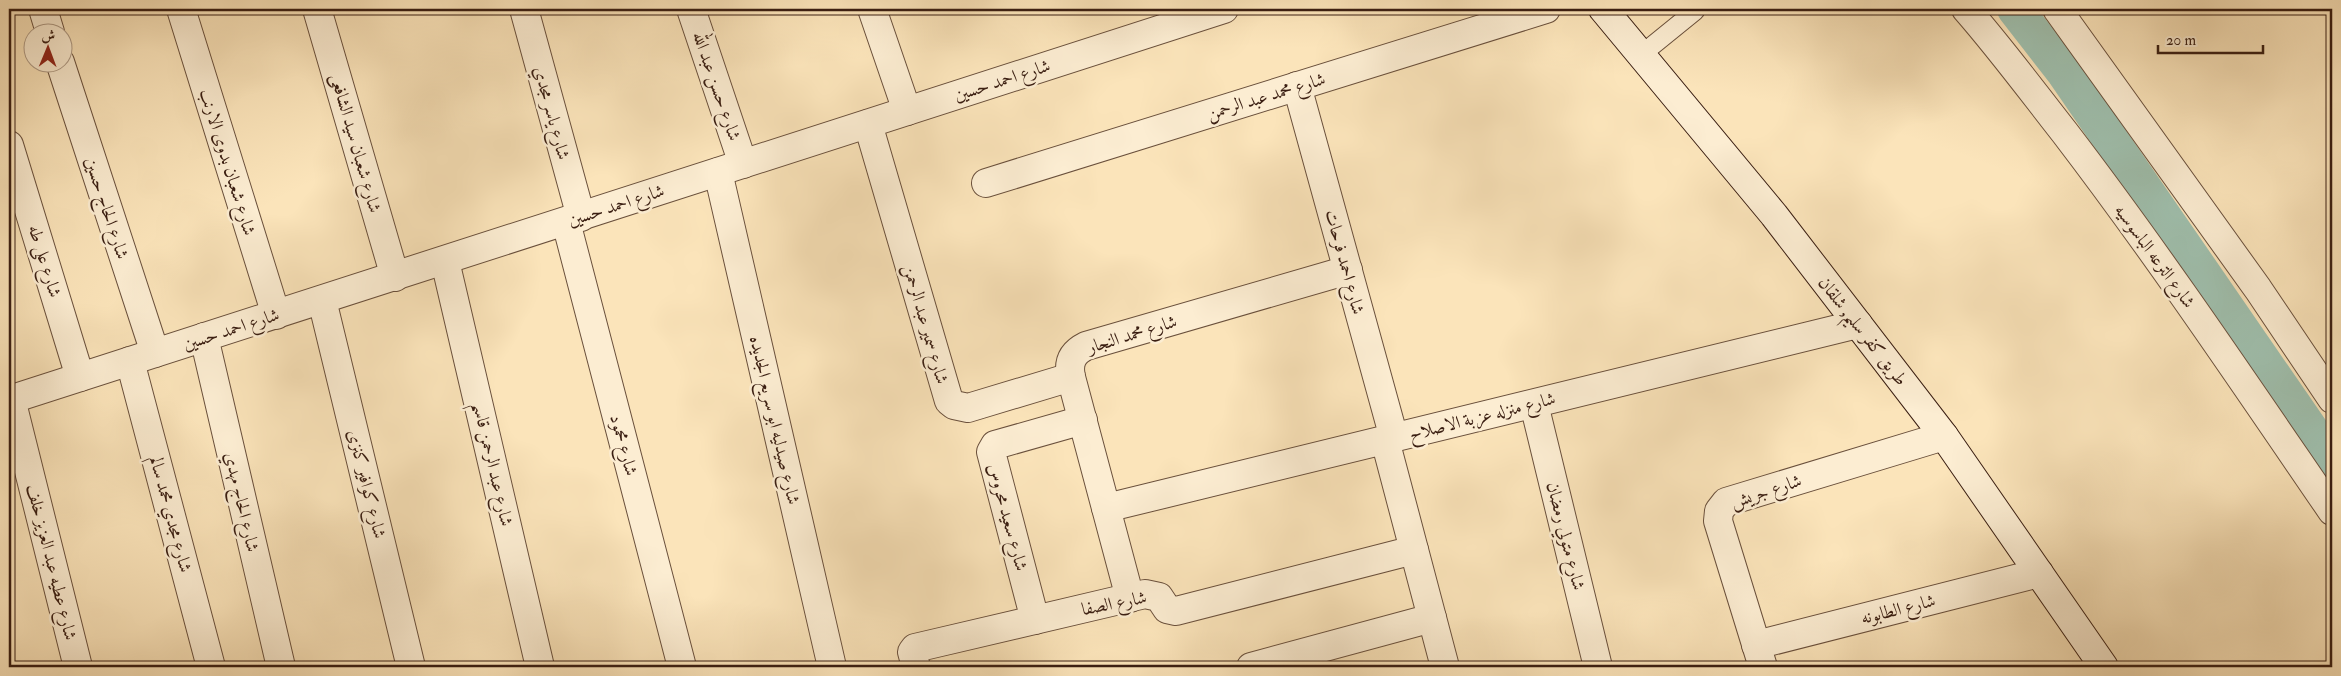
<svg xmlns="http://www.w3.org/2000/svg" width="2341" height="676" font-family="'IM FELL Double Pica',Amiri,serif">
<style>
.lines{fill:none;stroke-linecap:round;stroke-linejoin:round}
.canal{stroke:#9fbfad;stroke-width:36}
.lane-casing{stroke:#6a503c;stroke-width:20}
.street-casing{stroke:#6a503c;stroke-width:30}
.secondary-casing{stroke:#3a1e12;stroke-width:30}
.lane{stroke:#fcedd2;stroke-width:18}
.street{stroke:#fcedd2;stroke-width:28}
.secondary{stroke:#fcedd2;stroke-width:28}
.labels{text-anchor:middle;stroke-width:5;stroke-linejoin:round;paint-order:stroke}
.street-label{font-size:18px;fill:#3a1e12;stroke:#fcedd2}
</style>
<rect width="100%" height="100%" fill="#fbe4ba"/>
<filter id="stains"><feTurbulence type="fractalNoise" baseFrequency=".004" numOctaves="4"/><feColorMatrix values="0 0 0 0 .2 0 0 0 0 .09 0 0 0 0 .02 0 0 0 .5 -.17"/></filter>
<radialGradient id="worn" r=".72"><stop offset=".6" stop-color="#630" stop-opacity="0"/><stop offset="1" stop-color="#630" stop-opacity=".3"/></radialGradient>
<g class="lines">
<path class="canal" d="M2015 9 2064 72 2332 461"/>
<defs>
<path id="lane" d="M1642 54 1695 11"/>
<g id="street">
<path d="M43 9 50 32"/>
<path d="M181 9 276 315"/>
<path d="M317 9 395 277"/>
<path d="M524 9 581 217"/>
<path d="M691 9 743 164"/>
<path d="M872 9 907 111"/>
<path d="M1966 9C2001 49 2032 91 2065 133 2159 256 2245 384 2332 511"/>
<path d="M2057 9 2258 289 2332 399"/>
<path d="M60 62 155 353"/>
<path d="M1297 86 1394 438"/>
<path d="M868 124 949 401 954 405 968 408 1071 377"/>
<path d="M9 145 80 377"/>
<path d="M718 172 832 667"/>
<path d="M986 183 1546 9"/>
<path d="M566 222 682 667"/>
<path d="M445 261 540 667"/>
<path d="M322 300 411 667"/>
<path d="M204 337 281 667"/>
<path d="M130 361 211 667"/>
<path d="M11 399 78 667"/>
<path d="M9 400 1224 9"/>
<path d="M1534 404 1598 667"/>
<path d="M1385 440 1445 667"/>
<path d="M1106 508 1858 324"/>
<path d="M1130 598 1071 377C1068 363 1072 353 1086 346L1348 270"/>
<path d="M1035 620 991 452 995 445 1083 420"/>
<path d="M1756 645 2039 573"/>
<path d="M916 667 912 652 915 648 1145 594 1159 597 1167 609 1176 611 1414 550"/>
<path d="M1251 667 1432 618"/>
<path d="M1763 667 1718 521 1719 511 1726 502 1944 436"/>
</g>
<path id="secondary" d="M1603 9 1774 215 1944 436 2104 667"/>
</defs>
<use href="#lane" class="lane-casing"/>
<use href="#street" class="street-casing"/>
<use href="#secondary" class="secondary-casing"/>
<use href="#lane" class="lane"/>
<use href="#street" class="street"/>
<use href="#secondary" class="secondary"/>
</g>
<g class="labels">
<g class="street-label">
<text transform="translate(1002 80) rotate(-18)" y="6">شارع احمد حسين</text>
<text transform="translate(717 86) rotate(71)" y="6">شارع حسن عبد الله</text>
<text transform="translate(1266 96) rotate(-17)" y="6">شارع محمد عبد الرحمن</text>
<text transform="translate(552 113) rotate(75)" y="6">شارع ياسر مجدي</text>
<text transform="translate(356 143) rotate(74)" y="6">شارع شعبان سيد الشافعى</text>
<text transform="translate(228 162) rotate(73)" y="6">شارع شعبان بدوى الارنب</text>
<text transform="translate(616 205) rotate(-18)" y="6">شارع احمد حسين</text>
<text transform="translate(107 208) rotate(72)" y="6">شارع الحاج حسين</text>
<text transform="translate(2155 256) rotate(54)" y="6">شارع الترعه الباسوسيه</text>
<text transform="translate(45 261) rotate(73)" y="6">شارع على طه</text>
<text transform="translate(1345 262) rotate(75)" y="6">شارع احمد فرحات</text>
<text transform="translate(926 324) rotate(74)" y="6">شارع سمير عبد الرحمن</text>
<text transform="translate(231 329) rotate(-18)" y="6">شارع احمد حسين</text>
<text transform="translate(1863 331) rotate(52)" y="6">طريق كفر سليم, شلقان</text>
<text transform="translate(1132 334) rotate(-17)" y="6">شارع محمد النجار</text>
<text transform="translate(1482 416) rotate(-14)" y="6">شارع منزله عزبة الاصلاح</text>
<text transform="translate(775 420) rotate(77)" y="6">شارع صيدليه ابو سريع الجديده</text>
<text transform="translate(624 445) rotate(75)" y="6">شارع محمود</text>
<text transform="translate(493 464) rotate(77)" y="6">شارع عبد الرحمن قاسم</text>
<text transform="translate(367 484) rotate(76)" y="6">شارع كوافير كنزى</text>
<text transform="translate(1766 491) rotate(-18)" y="6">شارع جريش</text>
<text transform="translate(242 502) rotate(77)" y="6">شارع الحاج مهدي</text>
<text transform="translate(171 514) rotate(75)" y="6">شارع مجدي محمد سالم</text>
<text transform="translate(1008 517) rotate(75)" y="6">شارع سعيد محروس</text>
<text transform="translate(1566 536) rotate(76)" y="6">شارع متولي رمضان</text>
<text transform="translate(52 562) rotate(76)" y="6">شارع عطيه عبد العزيز خلف</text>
<text transform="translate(1114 603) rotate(-11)" y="6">شارع الصفا</text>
<text transform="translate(1898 609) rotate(-14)" y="6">شارع الطابونه</text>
</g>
</g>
<rect width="2341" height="676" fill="none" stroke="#fbe4ba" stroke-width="30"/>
<rect x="10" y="10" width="2321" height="656" fill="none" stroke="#3a1e12" stroke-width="2.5"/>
<rect x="15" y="15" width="2311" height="646" fill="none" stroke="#3a1e12"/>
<g transform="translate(48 48) rotate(1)"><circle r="24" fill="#fcedd2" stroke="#ae9a85"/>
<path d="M0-4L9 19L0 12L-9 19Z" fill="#8f2418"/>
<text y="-8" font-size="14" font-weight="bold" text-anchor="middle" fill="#3a1e12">ش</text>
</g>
<path d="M2158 45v8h105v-8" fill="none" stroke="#3a1e12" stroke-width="2.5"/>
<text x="2166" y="45" font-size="15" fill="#3a1e12" stroke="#fcedd2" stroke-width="4" paint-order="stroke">20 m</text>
<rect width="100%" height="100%" filter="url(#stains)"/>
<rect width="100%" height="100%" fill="url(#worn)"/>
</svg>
